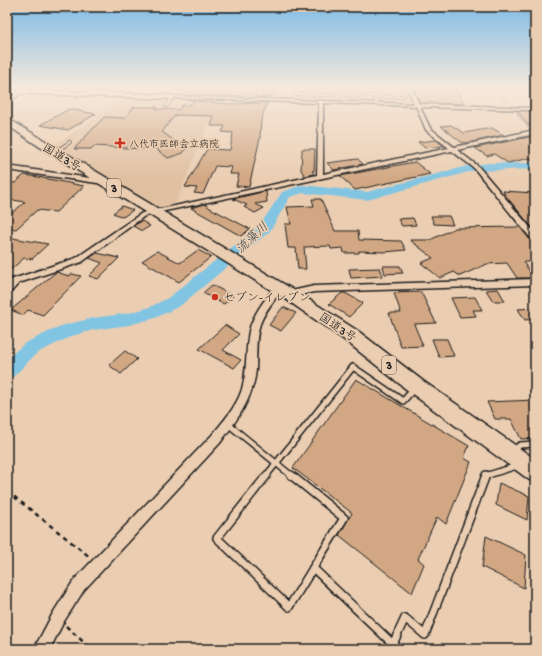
<svg xmlns="http://www.w3.org/2000/svg" width="542" height="656" font-family="'Gochi Hand','Klee One',sans-serif">
<style>
.built{fill:#e0c0a1}
.lines{fill:none;stroke-linecap:round;stroke-linejoin:round}
.river{fill:#82c5e3;fill-rule:evenodd}
.building{fill:#d2a884;stroke:#1c1c1c}
.service-far3-casing{stroke:#1c1c1c;stroke-width:4}
.service-far2-casing{stroke:#1c1c1c;stroke-width:5}
.service-far1-casing{stroke:#1c1c1c;stroke-width:8}
.service-casing{stroke:#1c1c1c;stroke-width:10}
.minor-casing{stroke:#1c1c1c;stroke-width:3}
.tertiary-casing{stroke:#1c1c1c;stroke-width:3}
.trunk-casing{stroke:#1c1c1c;stroke-width:3}
.path-far1{stroke:#1c1c1c;stroke-width:1;stroke-dasharray:1.5 1.5;stroke-linecap:butt}
.path{stroke:#1c1c1c;stroke-width:2.5;stroke-dasharray:4.5 4.5;stroke-linecap:butt}
.service-far3{stroke:#ebceb2;stroke-width:2.5}
.service-far2{stroke:#ebceb2;stroke-width:3}
.service-far1{stroke:#ebceb2;stroke-width:5}
.service{stroke:#ebceb2;stroke-width:7}
.minor{fill:#ebceb2;fill-rule:evenodd}
.tertiary{fill:#ebceb2;fill-rule:evenodd}
.trunk{fill:#ebceb2;fill-rule:evenodd}
.poi-dot{fill:#c8321e;stroke:#ebceb2;stroke-width:1.5}
.labels{text-anchor:middle;stroke-width:3.5;stroke-linejoin:round;paint-order:stroke}
.far-poi-label{font-size:10px;fill:#1c1c1c;stroke:#ebceb2;text-anchor:start}
.shield{fill:#ebceb2;stroke:#5a5149;stroke-width:1}
.shield-label{font-size:11px;font-weight:bold;fill:#1c1c1c}
.street-label{font-size:12px;fill:#1c1c1c;stroke:#ebceb2}
.poi-label{font-size:12px;fill:#1c1c1c;stroke:#ebceb2;text-anchor:start}
.water-label{font-size:13px;font-style:italic;fill:#36464e;stroke:#ebceb2}
</style>
<rect width="100%" height="100%" fill="#ebceb2"/>
<filter id="ink" filterUnits="userSpaceOnUse"><feTurbulence type="fractalNoise" baseFrequency=".025" numOctaves="2"/><feDisplacementMap in="SourceGraphic" scale="8" xChannelSelector="R" yChannelSelector="G"/><feConvolveMatrix kernelMatrix="1 2 1 2 8 2 1 2 1" color-interpolation-filters="sRGB"/></filter>
<g filter="url(#ink)">
<g class="built">
<path d="M130 87H404L411 103 125 94Z"/>
<path d="M123 97 220 101 202 140 137 137 201 141 176 203 157 208 65 151 83 134 72 141 64 151 54 145 95 118 110 110Z"/>
</g>
<g class="lines">
<path class="river" d="M491 163H535V169L472 171 367 200 303 193 290 197 270 231 180 306 155 318 129 325 93 330 72 336 37 353 14 376 7 378V359L25 343 61 326 93 318 129 313 150 307 168 298 260 225 282 192 302 185 367 192 471 165Z"/>
</g>
<g class="building">
<path d="M258 87H275L274 95H270L269 98 255 97Z"/>
<path d="M413 87H454L465 104 420 103Z"/>
<path d="M193 101 231 104 267 103 261 120 260 138 249 187 236 186 239 174H230L232 167 215 166 203 194 194 193 197 188 185 187 207 149 230 150 233 133 222 132 225 126H211L214 116 175 115 162 132 186 149 183 153 168 158 148 143 143 149 94 146 91 149H74L104 117 125 118 134 107H157L156 109 179 110 182 105H190Z"/>
<path d="M69 109 96 114 68 130 40 125Z"/>
<path d="M517 111H535V129L528 125Z"/>
<path d="M451 125 464 133 492 128 504 135 467 143 461 142 441 126Z"/>
<path d="M535 136V161L529 158 508 163 494 154 487 156 475 148Z"/>
<path d="M436 140 444 146 425 148 418 142Z"/>
<path d="M302 149H315L314 171H312L314 174 305 176 301 170Z"/>
<path d="M358 159 363 164 334 170 327 163Z"/>
<path d="M415 162 430 174 355 190 340 176Z"/>
<path d="M24 175 38 177 84 186 56 212 37 210 16 229 7 228V217L25 202 7 199V182L15 183Z"/>
<path d="M266 191 267 202 255 204 264 208 255 213 244 207 247 205 233 199Z"/>
<path d="M503 191 535 193V231L505 195Z"/>
<path d="M312 199H321L335 231H358L359 240 401 241 406 250 385 252 359 251V253H344L343 248 331 249 330 246 304 247 306 269H298L296 248H288L285 224H291L287 207 314 206Z"/>
<path d="M205 204 210 208 250 229 241 236 191 208Z"/>
<path d="M122 206 133 210 123 217 113 213Z"/>
<path d="M431 216H449L453 225 434 224Z"/>
<path d="M413 218 416 225 402 226 398 219Z"/>
<path d="M142 221 150 226 142 231 133 226Z"/>
<path d="M520 227 531 241 535 242V262H523L534 278H517L507 263 487 264 460 276 454 272 440 278 421 263 433 258 410 240H430L455 228Z"/>
<path d="M12 238 48 244 32 259 24 258 7 273V243Z"/>
<path d="M198 250 211 257 179 282 142 261 157 251 180 263Z"/>
<path d="M97 253 119 258 98 279 89 276 102 263 89 258Z"/>
<path d="M383 266H400L403 273 385 274Z"/>
<path d="M380 268 383 276 351 278 349 269Z"/>
<path d="M56 272 69 276 72 274 81 276 43 315 28 310 23 315 11 310Z"/>
<path d="M212 285 233 296 224 304 203 293Z"/>
<path d="M498 289 505 301H493L486 290Z"/>
<path d="M421 292 436 323 414 324 423 346 401 347 389 313H401L394 293Z"/>
<path d="M342 293H345L363 303 349 317 329 304Z"/>
<path d="M475 297 482 310H473L476 316 460 317 451 298Z"/>
<path d="M283 307 296 313 281 331 269 325Z"/>
<path d="M535 308V319L525 320 518 309Z"/>
<path d="M225 325 239 334 223 350 241 360 234 368 199 349Z"/>
<path d="M432 339H447L454 356 439 357Z"/>
<path d="M125 351 137 359 121 374 109 365Z"/>
<path d="M356 379 469 446 464 458 471 462 446 524 437 517 418 559 424 564 412 593 339 535 352 513 293 468Z"/>
<path d="M535 400V438L521 439 511 419H495L487 402Z"/>
<path d="M499 483 529 496 527 520 496 505Z"/>
<path d="M486 536 526 555 524 588 482 567Z"/>
</g>
<g class="lines">
<defs>
<g id="service-far3">
<path d="M167 87 199 93 248 94 252 93 255 87"/>
<path d="M297 87 296 94 395 97 403 96 406 92 403 87"/>
<path d="M342 87 344 90H353"/>
<path d="M376 93 374 96 377 104"/>
<path d="M167 106 173 97"/>
<path d="M58 150 70 142"/>
</g>
<path id="service-far2" d="M55 152 59 149"/>
<g id="service-far1">
<path d="M228 424 292 476"/>
<path d="M513 450 520 445 535 444"/>
<path d="M266 476 353 367 403 401 414 389"/>
<path d="M485 476 517 466"/>
</g>
<g id="service">
<path d="M267 475 217 538 289 607 313 568 393 644 405 618 425 635 486 475"/>
<path d="M291 475 344 518 313 568"/>
</g>
<g id="minor">
<path d="M25 87H30L7 103V100Z"/>
<path d="M407 87H411L419 104 535 108V110L420 107 430 128 454 147 535 130V134L457 150 478 166 535 233V240H532L474 168 452 151 146 215 82 262 19 283 10 293 7 294V281L76 258 142 213 317 175 319 103 173 98 171 96 414 104ZM323 103 416 106 426 130 449 148 323 174Z"/>
<path d="M7 166 104 180 107 182 104 184 7 170Z"/>
<path d="M535 279V285L314 292 301 295 292 299 288 296 296 290 314 286Z"/>
<path d="M279 285 283 288C275 300 265 310 260 324 255 339 257 355 256 370 253 399 237 420 220 443L84 590 63 623 50 649H34L53 613 74 580 212 435C223 422 235 408 241 392 248 372 245 351 249 331 253 314 265 299 276 286Z"/>
</g>
<path id="tertiary" d="M7 89 173 95 176 97 173 99 7 93Z"/>
<path id="trunk" d="M7 118 297 292 358 331 423 381 535 459V483L528 479 411 393 346 341 287 300 40 147 7 125Z"/>
</defs>
<use href="#service-far3" class="service-far3-casing"/>
<use href="#service-far2" class="service-far2-casing"/>
<use href="#service-far1" class="service-far1-casing"/>
<use href="#service" class="service-casing"/>
<use href="#minor" class="minor-casing"/>
<use href="#tertiary" class="tertiary-casing"/>
<use href="#trunk" class="trunk-casing"/>
<g class="path-far1">
<path d="M494 87 507 103"/>
<path d="M517 114 528 127"/>
</g>
<g class="path">
<path d="M7 491 90 557"/>
<path d="M66 626 91 649"/>
</g>
<use href="#service-far3" class="service-far3"/>
<use href="#service-far2" class="service-far2"/>
<use href="#service-far1" class="service-far1"/>
<use href="#service" class="service"/>
<use href="#minor" class="minor"/>
<use href="#tertiary" class="tertiary"/>
<use href="#trunk" class="trunk"/>
</g>
</g>
<linearGradient id="sky" x2="0" y2="1"><stop stop-color="#7fbbe6"/><stop offset="0.49" stop-color="#f6e9dc"/><stop offset="1" stop-color="#f6e9dc" stop-opacity="0"/></linearGradient>
<rect width="542" height="179" fill="url(#sky)"/>
<g class="poi-dot">
<path d="M118 137h4v4h4v4h-4v4h-4v-4h-4v-4h4z"/>
<circle cx="215" cy="297" r="4"/>
</g>
<g class="labels">
<g class="far-poi-label">
<text x="129" y="147">八代市医師会立病院</text>
</g>
<g class="shield">
<rect x="107" y="179" width="14" height="18" rx="3"/>
<rect x="382" y="356" width="14" height="18" rx="3"/>
</g>
<g class="shield-label">
<text x="114" y="192">3</text>
<text x="389" y="369">3</text>
</g>
<g class="street-label">
<text transform="translate(62 157) rotate(31)" y="4">国道3号</text>
<text transform="translate(338 327) rotate(34)" y="4">国道3号</text>
</g>
<g class="poi-label">
<text x="223" y="301">セブン-イレブン</text>
</g>
<g class="water-label">
<text transform="translate(251 237) rotate(-43)" y="5">流藻川</text>
</g>
</g>
<rect width="542" height="656" fill="none" stroke="#ebceb2" stroke-width="24"/>
<rect x="12" y="12" width="518" height="632" fill="none" stroke="#1c1c1c" stroke-width="1.5" filter="url(#ink)"/>
</svg>
